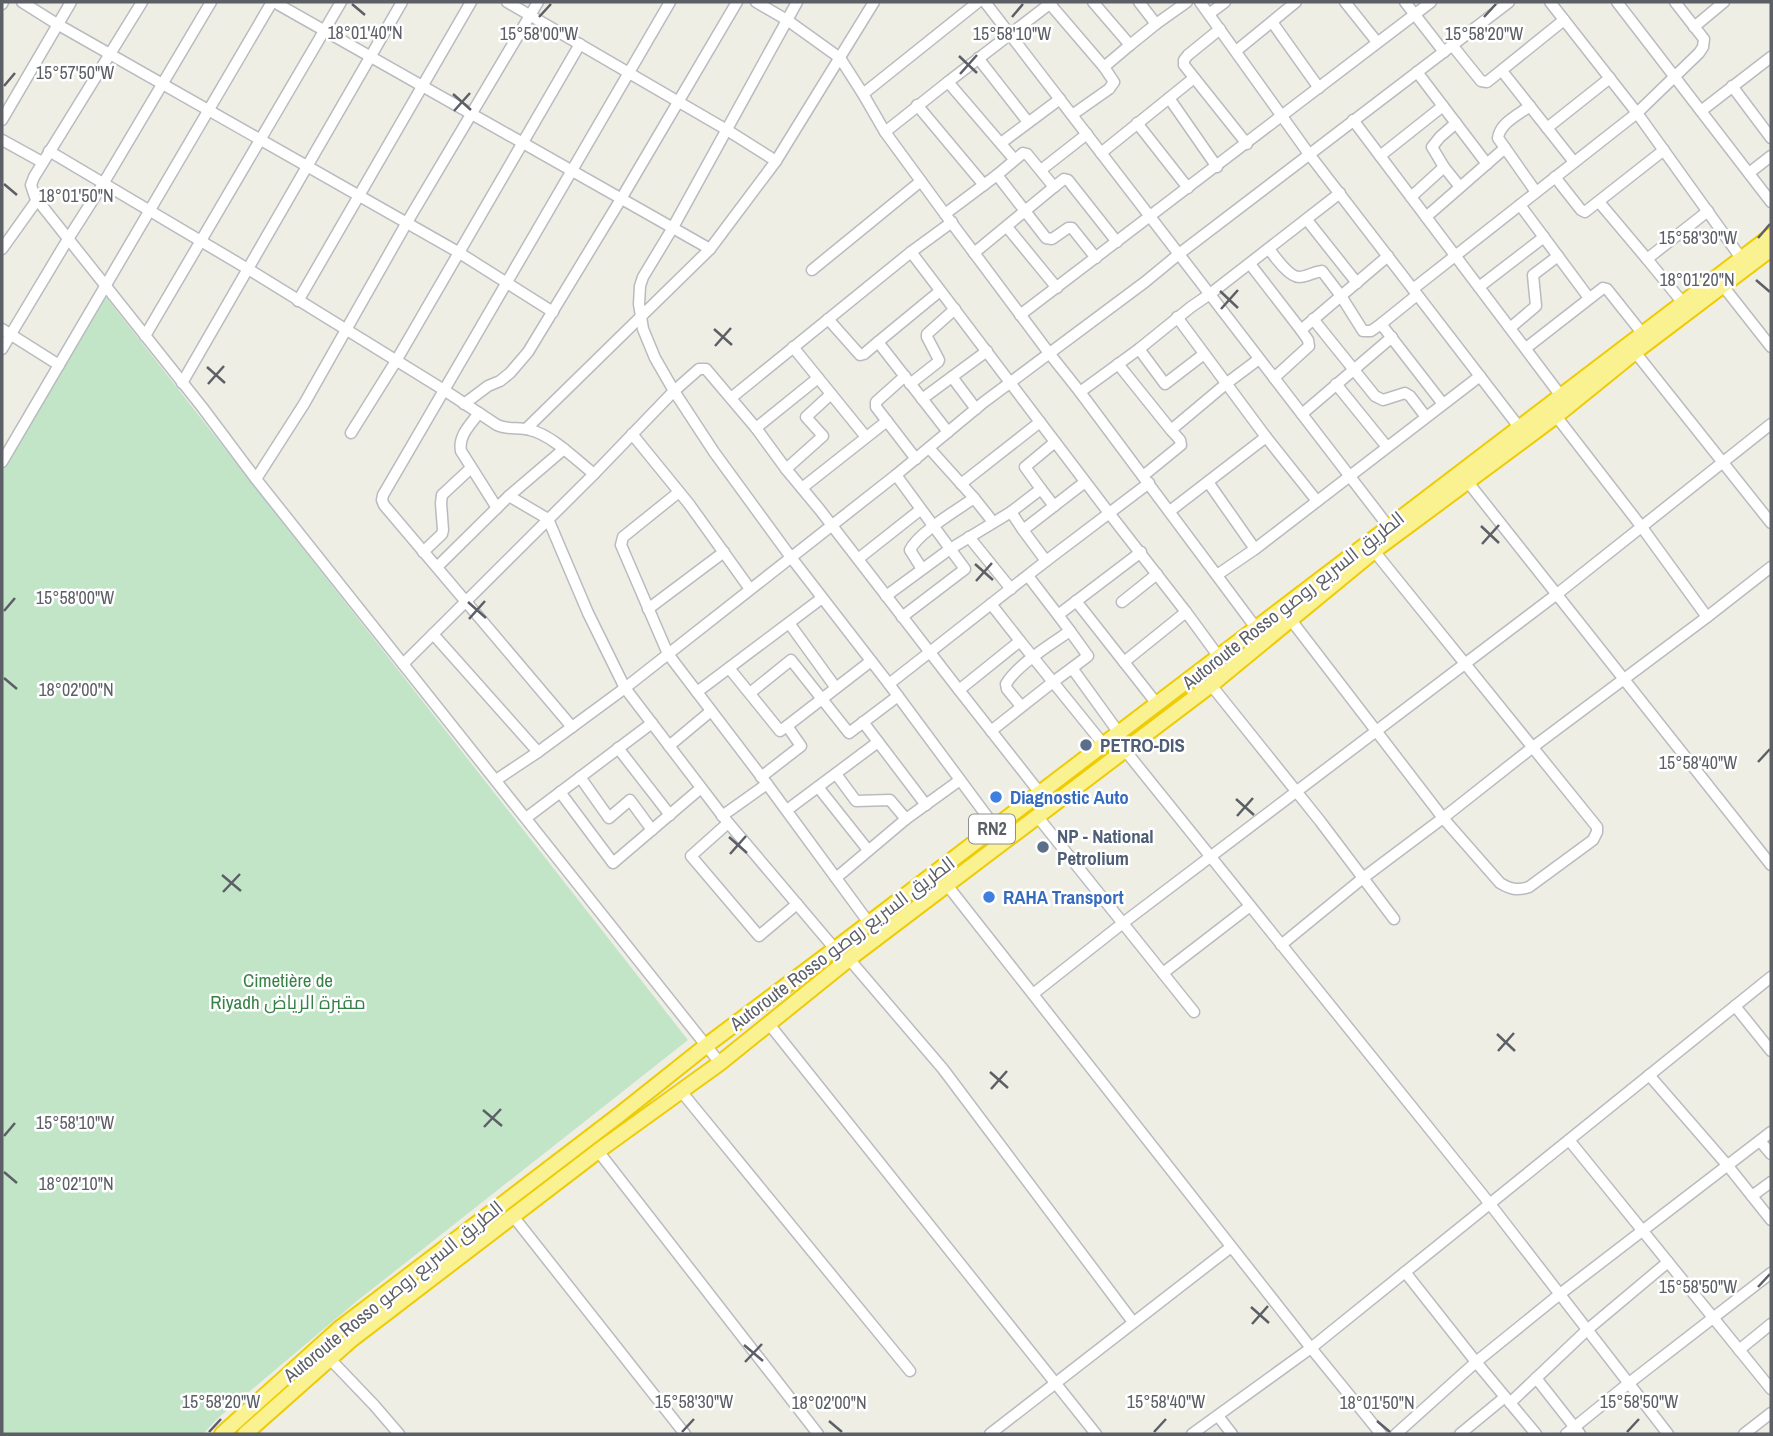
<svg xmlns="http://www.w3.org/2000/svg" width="1773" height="1436" font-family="'Archivo Narrow',Cairo,sans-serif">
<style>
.green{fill:#c2e5c8}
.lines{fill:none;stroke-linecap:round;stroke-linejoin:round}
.minor-casing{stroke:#b9bbc0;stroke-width:13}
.highway-casing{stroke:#eecc05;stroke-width:18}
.minor{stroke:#fff;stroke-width:10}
.highway{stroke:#faf190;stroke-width:14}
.ticks{fill:none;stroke:#5c5f65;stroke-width:2.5}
.service-dot{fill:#5c6f8a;stroke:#fff;stroke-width:2.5}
.shop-dot{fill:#3f7fe0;stroke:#fff;stroke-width:2.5}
.labels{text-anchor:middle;stroke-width:5;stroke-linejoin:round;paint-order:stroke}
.shield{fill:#fff;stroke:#8d8f93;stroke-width:2}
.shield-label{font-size:18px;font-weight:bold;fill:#5c5f65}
.street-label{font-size:19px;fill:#5c5f65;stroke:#fff}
.service-label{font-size:19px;font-weight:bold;fill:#4e5e75;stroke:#fff;text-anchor:start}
.shop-label{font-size:19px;font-weight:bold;fill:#366cbe;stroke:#fff;text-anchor:start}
.park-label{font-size:19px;fill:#368246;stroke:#fff}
.ticks-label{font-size:18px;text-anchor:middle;fill:#5c5f65;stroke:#fff;stroke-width:5;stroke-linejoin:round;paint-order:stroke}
</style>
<rect width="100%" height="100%" fill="#efeee5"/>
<path class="green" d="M106 297 688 1040 357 1301 218 1418 203 1434H2V471Z"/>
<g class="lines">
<defs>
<g id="minor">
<path d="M22 2 57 24 458 252 553 312"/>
<path d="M142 2 34 177 31 185 35 197 202 407 256 479 720 1063"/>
<path d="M274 2 710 249"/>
<path d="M507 2 727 130 776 161 710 249 526 429"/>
<path d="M756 2 787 20 840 58 863 94 885 132 945 214 1049 353 1080 392 1256 628"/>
<path d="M797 2 672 229 643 277 640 286 639 304 643 329 655 358 674 391 714 452 790 556 889 684 995 827"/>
<path d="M985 2 1388 526"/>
<path d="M1093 2 1130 45 1156 24"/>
<path d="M1139 2 1156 24 1187 2"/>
<path d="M1200 2 1309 154 1519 427"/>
<path d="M1345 2 1377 42"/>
<path d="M1405 2 1444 52"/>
<path d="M1550 2 1637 113 1741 258"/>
<path d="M1617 2 1771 202"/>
<path d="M2 4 3 2"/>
<path d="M1050 4 1104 67 1114 82 1109 89 1072 115"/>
<path d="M1209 14 1225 2"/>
<path d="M1272 22 1319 88"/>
<path d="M1694 27 1724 2"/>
<path d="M1220 29 1188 55 1184 60V65L1247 144"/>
<path d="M1452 45 1481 81 1487 82 1564 20"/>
<path d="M1236 51 1296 2"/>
<path d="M978 58 1028 122"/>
<path d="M1104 67 1130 45"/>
<path d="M1502 71 1574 162"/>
<path d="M1417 72 1487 164"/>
<path d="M948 82 1052 2"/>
<path d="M1732 86 1771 138"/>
<path d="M863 94 978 2"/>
<path d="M1169 98 1217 167"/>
<path d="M917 105 984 185"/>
<path d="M1530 106C1518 115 1500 123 1498 138L1536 192"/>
<path d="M1701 111 1771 57"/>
<path d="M2 120 71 2"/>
<path d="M1353 120 1561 396"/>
<path d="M1137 123 1188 188"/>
<path d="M1456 123 1440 137 1432 147 1444 167 1460 187"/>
<path d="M1547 128 1610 78"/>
<path d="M885 132 948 82 1014 159"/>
<path d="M2 140 42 162"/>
<path d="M1001 143 1060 99"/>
<path d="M49 151 248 269 444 390 497 425C508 430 519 427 530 430 552 435 576 460 594 474"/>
<path d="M1101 153 1194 78"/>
<path d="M1380 156 1443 106"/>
<path d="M776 161 874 2"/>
<path d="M1041 170 1087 134"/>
<path d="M1749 173 1771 156"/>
<path d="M997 175 1046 238 1052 239 1068 228H1072L1096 258"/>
<path d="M1555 177 1581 210 1585 212 1664 150"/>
<path d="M1411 197 1444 167"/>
<path d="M1599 202 1647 259"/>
<path d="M1520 205 1589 298"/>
<path d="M945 214 997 175 1023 153 1027 154 1054 187 1064 179 1068 180 1117 242"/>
<path d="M1426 217 1505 148"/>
<path d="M1307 220 1357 283"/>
<path d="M1007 227 1057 288"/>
<path d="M2 249 37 200"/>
<path d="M1269 249C1275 257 1289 277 1299 277 1306 277 1314 272 1322 271L1341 296 1363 331H1371L1381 324"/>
<path d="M911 252 1109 513 1186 612 1219 657"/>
<path d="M974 253 1054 187"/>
<path d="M1250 264 1301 330 1388 256"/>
<path d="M812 270 921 181"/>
<path d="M1723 286 1771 347"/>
<path d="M1479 287 1544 237"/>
<path d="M1413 289 1637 113 1699 53 1703 47 1704 39 1675 2"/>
<path d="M940 291 878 342 948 432"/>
<path d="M1417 295 1381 324 1443 404"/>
<path d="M298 301 471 2"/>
<path d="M1683 303 1647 259 1708 211"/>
<path d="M1020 315 1431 2"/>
<path d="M1177 317 1266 437 1317 501"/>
<path d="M828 319 860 355 864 354 878 342"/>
<path d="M1313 319 1375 396 1383 400 1405 393 1410 396 1426 417"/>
<path d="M1510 328 1536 306 1533 275 1558 256"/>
<path d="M2 329 59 365"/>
<path d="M145 336 341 2"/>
<path d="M793 347 866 437"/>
<path d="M1526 348 1603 288 1607 289 1642 333"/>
<path d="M2 349 68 239 103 184 211 2"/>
<path d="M1139 349 1165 384 1204 354"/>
<path d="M1635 352 1771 523"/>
<path d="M1118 364 1171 430"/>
<path d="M905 376 876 402V407L916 459"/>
<path d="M952 377 976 409"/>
<path d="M1274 378 1309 346 1308 340 1301 330"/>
<path d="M182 383 402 2"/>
<path d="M910 384 938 362 939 360 927 337V334L955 309"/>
<path d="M1336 384 1387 447"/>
<path d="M1080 392 1139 349 1191 307 1210 294 1340 193"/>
<path d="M731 398 911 252 952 222"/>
<path d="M922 399 987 351"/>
<path d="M464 404 488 386 500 381 510 373 528 352 621 199 737 2"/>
<path d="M479 413C470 425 458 436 461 451L497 508"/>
<path d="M1302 414 1392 337"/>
<path d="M1556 416 1641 526 1707 617"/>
<path d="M756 428 818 378"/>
<path d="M351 433 396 361 580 44"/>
<path d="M632 434 689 504 750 589"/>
<path d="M2 462 272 2"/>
<path d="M786 469 823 436 806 417 831 394"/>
<path d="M896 475 965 569 902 617"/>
<path d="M1143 476 1181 445 1180 440 1171 430 1227 383 1259 359"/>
<path d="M256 479 304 404 406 224 538 2"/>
<path d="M1467 481 1771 865"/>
<path d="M1208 482 1255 549"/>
<path d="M961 484 1040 422"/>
<path d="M802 488 887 421"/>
<path d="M1041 489 1025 467 1055 442"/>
<path d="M679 492 623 537 621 545 668 654 767 784 869 923"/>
<path d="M509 496 548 519 588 613 625 688 725 819 835 949"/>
<path d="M974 498 993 522"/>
<path d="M1170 511 1266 437"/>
<path d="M1011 512 1023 530 1054 506"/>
<path d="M1023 530 1046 561"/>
<path d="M969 537 1011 589"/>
<path d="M423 552 442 534 443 530 441 503 442 495 471 468"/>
<path d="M858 559 920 510"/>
<path d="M437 567 509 496 564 449"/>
<path d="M922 569 910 550C918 533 957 510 974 498L929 448"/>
<path d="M1217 575 1255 549 1480 376"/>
<path d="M1028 576 1058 615 1141 552"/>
<path d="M886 596 950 549 1011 512 1041 489 1054 506 1085 482"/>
<path d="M1076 601 1157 704"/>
<path d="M1122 602 1157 574"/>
<path d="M648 609 724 552"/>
<path d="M1291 620 1443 818 1500 883C1510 889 1517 891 1529 887L1593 840 1597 832V827L1374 551"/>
<path d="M789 623 836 688"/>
<path d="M1070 631 1088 656 1072 668"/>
<path d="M433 634 538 752"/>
<path d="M1124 662 1186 612"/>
<path d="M403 664 594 474 674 391 699 369H706L756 428 786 469 820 510 959 690 1020 641 991 604"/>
<path d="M729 668 780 731 787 726 801 746 761 777"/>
<path d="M889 684 1046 561 1149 483"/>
<path d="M1211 685 1320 821 1394 919"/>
<path d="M959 690 1040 793"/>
<path d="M697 692 822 598"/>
<path d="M750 693 791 660 849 733 898 696"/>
<path d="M1021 706 1007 689 1006 684C1017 665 1051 644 1070 631L1058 615"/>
<path d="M863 722 926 805"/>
<path d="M787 726 871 661"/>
<path d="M572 727 384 505 382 500 383 495 670 2"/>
<path d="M991 731 1053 682 1020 641"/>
<path d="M1104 745 1053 682 1072 668 1119 733"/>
<path d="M669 746 711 711"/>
<path d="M618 748 670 815"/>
<path d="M1124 749 1490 1204 1668 1434"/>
<path d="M836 774 856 801 890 800 906 819 960 780"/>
<path d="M580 777 609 818 630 800 652 830"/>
<path d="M496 780 538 752 625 688 896 475 984 402 1145 282 1179 254 1509 2"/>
<path d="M818 787 868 850"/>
<path d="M560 792 613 863 701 788"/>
<path d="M787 810 878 742"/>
<path d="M722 816 767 784"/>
<path d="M1037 816 1194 1012"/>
<path d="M526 818 652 723"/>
<path d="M728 823 691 856 759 936 797 904"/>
<path d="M836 878 906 819"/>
<path d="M947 885 1311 1348 1381 1434"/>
<path d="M1281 945 1363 878 1443 818 1533 747 1707 617 1771 567"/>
<path d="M849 959 943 1069 1133 1322"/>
<path d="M1163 973 1250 906"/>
<path d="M1033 994 1123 923 1557 594 1771 424"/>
<path d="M1735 1006 1771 1051"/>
<path d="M769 1024 1096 1434"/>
<path d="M1649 1075 1728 1166 1771 1220"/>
<path d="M680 1090 910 1371"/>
<path d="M1569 1140 1771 1389"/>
<path d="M1760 1141 1771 1154"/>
<path d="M598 1151 818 1434"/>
<path d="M1752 1196 1771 1182"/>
<path d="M513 1216 685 1434"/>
<path d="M1405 1272 1476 1362 1536 1434"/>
<path d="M1739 1350 1771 1324"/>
<path d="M329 1358 374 1405 399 1434"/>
<path d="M1536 1378 1580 1434"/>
<path d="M1510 1403 1587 1330 1668 1262"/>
<path d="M1218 1416 1232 1434"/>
<path d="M990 1434 1231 1247"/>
<path d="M1192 1434 1311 1348 1771 977"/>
<path d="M1396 1434 1476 1362 1560 1294 1771 1132"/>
<path d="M1460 1434 1505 1397"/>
<path d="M1566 1434 1629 1383 1771 1273"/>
<path d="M1744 1434 1771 1413"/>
</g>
<g id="highway">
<path d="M222 1434 340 1328 619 1115 707 1045 835 949 1771 236"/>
<path d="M245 1434 351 1340 598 1151 720 1063 849 959 1211 685 1374 551 1556 416 1635 352 1771 249"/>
</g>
</defs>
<use href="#minor" class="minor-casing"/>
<use href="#highway" class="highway-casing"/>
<use href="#minor" class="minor"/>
<use href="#highway" class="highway"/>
</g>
<path class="ticks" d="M352 4 365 15M539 17 551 4M1012 17 1023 4M1484 17 1496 4M959 56 977 73M960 74 977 55M4 86 15 73M453 94 471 110M454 111 470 93M4 184 17 195M1758 238 1770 224M1756 280 1770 292M1220 291 1238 308M1221 309 1238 290M714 329 732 345M715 346 731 328M207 367 225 383M208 384 224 366M1481 526 1499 543M1482 544 1499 525M975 564 993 580M976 581 992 563M468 602 486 618M4 611 15 598M469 619 485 601M4 678 17 689M1758 762 1770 749M1236 799 1254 815M1237 816 1253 798M729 837 747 853M730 854 746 836M222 875 241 891M223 892 240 874M1497 1034 1515 1051M1498 1051 1514 1033M990 1072 1008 1088M991 1089 1007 1071M483 1110 502 1126M484 1127 501 1109M4 1136 15 1123M4 1172 17 1183M1758 1287 1770 1274M1251 1307 1269 1323M1252 1324 1268 1306M744 1345 763 1361M745 1362 762 1344M829 1421 842 1432M1377 1421 1390 1432M209 1432 221 1419M682 1432 694 1419M1154 1432 1166 1419M1627 1432 1639 1419"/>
<g class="service-dot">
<circle cx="1086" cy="745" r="7"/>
<circle cx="1043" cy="847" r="7"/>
</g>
<g class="shop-dot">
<circle cx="996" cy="797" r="7"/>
<circle cx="989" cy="897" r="7"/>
</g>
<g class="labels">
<rect class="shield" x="969" y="814.5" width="46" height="29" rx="5"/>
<g class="shield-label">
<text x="992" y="835">RN2</text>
</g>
<g class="street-label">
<text transform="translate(1293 600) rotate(-38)" y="7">Autoroute Rosso الطريق السريع روصو</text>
<text transform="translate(842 943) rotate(-37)" y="7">Autoroute Rosso الطريق السريع روصو</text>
<text transform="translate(393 1291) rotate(-39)" y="7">Autoroute Rosso الطريق السريع روصو</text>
</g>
<g class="service-label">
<text x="1100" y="752">PETRO-DIS</text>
<text x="1057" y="843">NP - National<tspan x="1057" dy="22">Petrolium</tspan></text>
</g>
<g class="shop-label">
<text x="1010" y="804">Diagnostic Auto</text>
<text x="1003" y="904">RAHA Transport</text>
</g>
<g class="park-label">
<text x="288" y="987">Cimetière de<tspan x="288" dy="22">Riyadh مقبرة الرياض</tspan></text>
</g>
</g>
<g class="ticks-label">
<text x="365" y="39">18°01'40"N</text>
<text x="539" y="40">15°58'00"W</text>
<text x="1012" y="40">15°58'10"W</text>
<text x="1484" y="40">15°58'20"W</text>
<text x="75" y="79">15°57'50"W</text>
<text x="76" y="202">18°01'50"N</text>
<text x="1698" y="244">15°58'30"W</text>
<text x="1697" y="286">18°01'20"N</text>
<text x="75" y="604">15°58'00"W</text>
<text x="76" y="696">18°02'00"N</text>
<text x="1698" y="769">15°58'40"W</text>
<text x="75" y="1129">15°58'10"W</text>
<text x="76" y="1190">18°02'10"N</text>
<text x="1698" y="1293">15°58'50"W</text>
<text x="221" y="1408">15°58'20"W</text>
<text x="694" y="1408">15°58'30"W</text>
<text x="1166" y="1408">15°58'40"W</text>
<text x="1639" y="1408">15°58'50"W</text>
<text x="829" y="1409">18°02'00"N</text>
<text x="1377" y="1409">18°01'50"N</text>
</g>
<rect width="1773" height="1436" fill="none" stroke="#5c5f65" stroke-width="7"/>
</svg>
